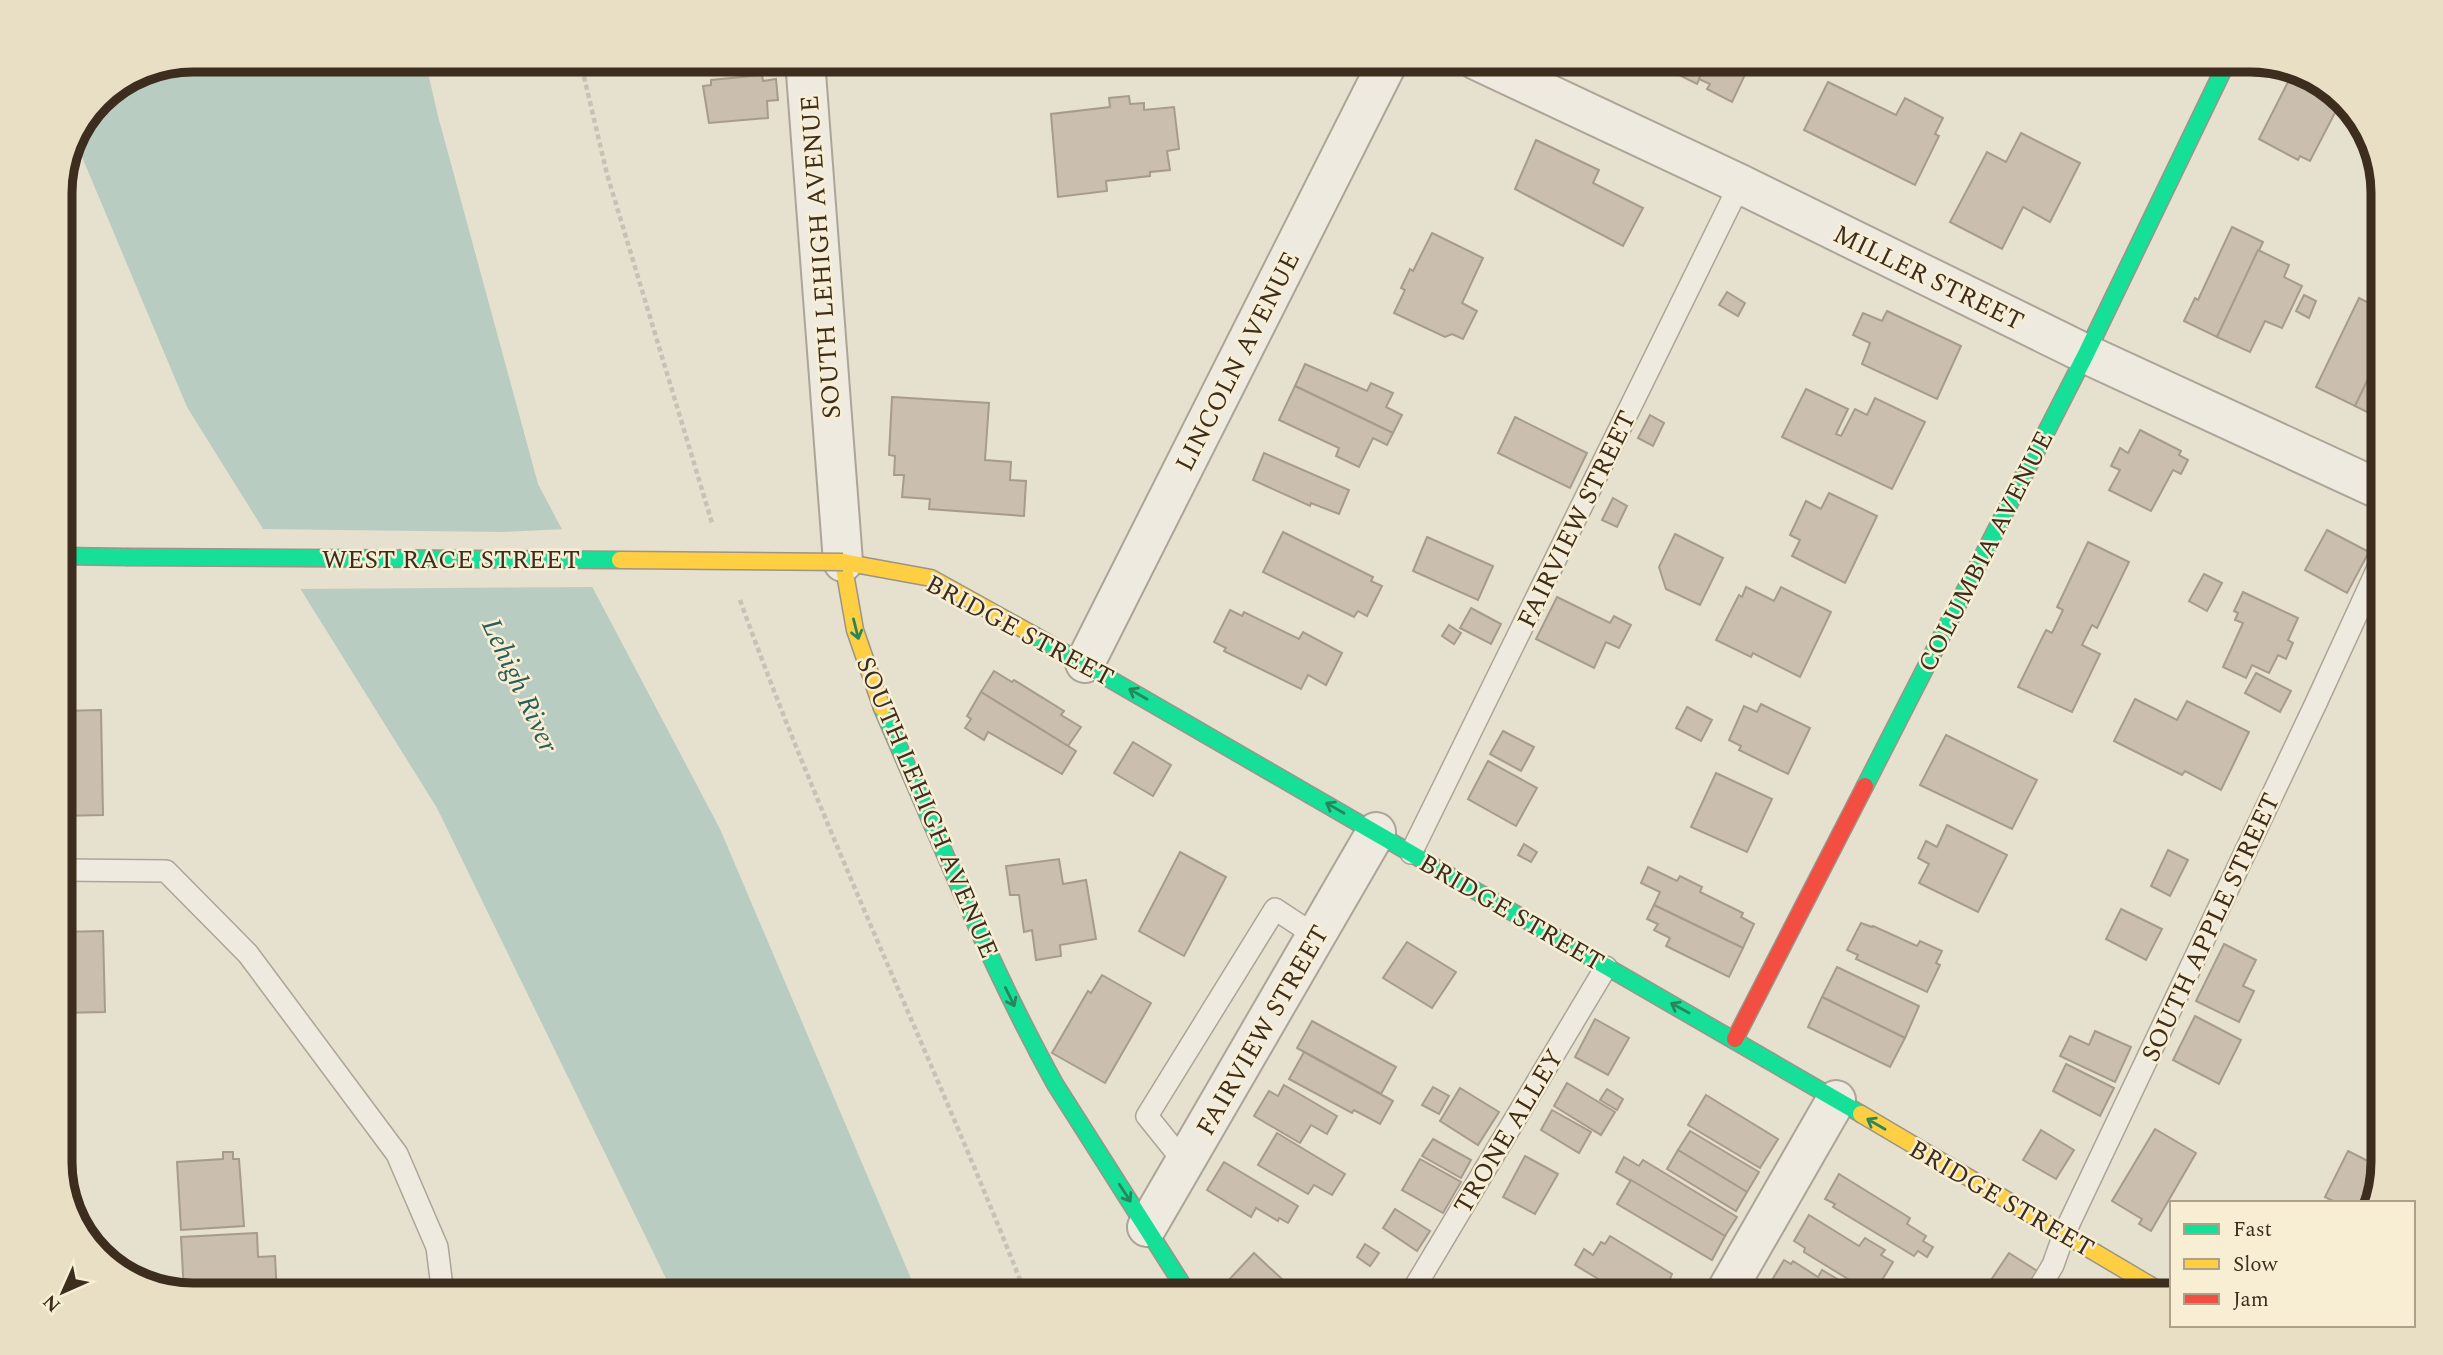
<svg xmlns="http://www.w3.org/2000/svg" width="2443" height="1355" font-family="Spectral,serif">
<style>
.water{fill:#b9ccc1}
.pier{fill:#e6e0ce}
.building{fill:#cabeaf;stroke:#a79b8d;stroke-width:2}
.lines{fill:none;stroke-linecap:round;stroke-linejoin:round}
.lane-casing{stroke:#aca597;stroke-width:24}
.street-casing{stroke:#aca597;stroke-width:42}
.fast-casing{stroke:#9b9487;stroke-width:19}
.slow-casing{stroke:#9b9487;stroke-width:19}
.jam-casing{stroke:#9b9487;stroke-width:19}
.path{stroke:#c7c1b7;stroke-width:4.5;stroke-dasharray:5 3.5;stroke-linecap:butt}
.lane{stroke:#eeeae0;stroke-width:21}
.street{stroke:#eeeae0;stroke-width:38}
.fast{stroke:#16e098;stroke-width:16}
.slow{stroke:#ffcf43;stroke-width:16}
.jam{stroke:#f24e42;stroke-width:16}
.fast-bridge-casing{stroke:#9b9487;stroke-width:19;stroke-linecap:butt}
.slow-bridge-casing{stroke:#9b9487;stroke-width:19;stroke-linecap:butt}
.fast-bridge{stroke:#16e098;stroke-width:16}
.slow-bridge{stroke:#ffcf43;stroke-width:16}
.oneway{stroke:#29865b}
.labels{text-anchor:middle;stroke-width:5;stroke-linejoin:round;paint-order:stroke}
.street-label{font-size:26px;fill:#3c2d1e;stroke:#f8eed4}
.water-label{font-size:28px;font-style:italic;fill:#2c5d5a;stroke:#f8eed4}
.rim{fill:none;stroke:#3c2d1e;stroke-width:9}
</style>
<rect width="100%" height="100%" fill="#e6e0ce"/>
<path class="water" d="M193 60H425L438 116 538 484 720 829 918 1295H674L437 808 187 407 77 145 99 98 142 70Z"/>
<path class="pier" d="M259 529 502 532 566 529 597 587 297 589Z"/>
<g class="building">
<path d="M1666 60H1708L1697 84 1673 72 1675 67 1665 62Z"/>
<path d="M1708 60H1752L1732 102 1707 89 1710 84 1699 79Z"/>
<path d="M762 75 763 81 776 79 778 100 767 101 768 118 709 123 703 86 711 85V80Z"/>
<path d="M2289 80 2339 105 2310 161 2300 156 2298 160 2259 139Z"/>
<path d="M1828 82 1896 115 1905 98 1943 118 1935 134 1939 136 1915 185 1804 130Z"/>
<path d="M1129 96 1130 104 1144 103V110L1174 107 1179 149 1167 151 1170 170 1150 172V176L1106 181 1107 191 1058 197 1051 114 1110 107 1109 98Z"/>
<path d="M2021 133 2080 163 2050 222 2023 207 2002 249 1950 222 1987 152 2006 162Z"/>
<path d="M1536 140 1599 170 1593 183 1643 208 1623 246 1515 189Z"/>
<path d="M2232 227 2263 242 2217 337 2184 321 2195 298 2198 300Z"/>
<path d="M1432 233 1483 258 1462 303 1477 311 1463 339 1452 334 1445 337 1394 313 1405 290 1401 288 1410 269 1413 271Z"/>
<path d="M2258 250 2289 265 2284 277 2302 286 2282 328 2265 321 2250 352 2217 337Z"/>
<path d="M1727 292 1745 303 1738 316 1719 305Z"/>
<path d="M2304 295 2316 301 2309 318 2296 311Z"/>
<path d="M2359 298 2383 310V348L2355 406 2316 387Z"/>
<path d="M1887 311 1961 346 1937 399 1862 364 1870 343 1853 335 1863 313 1882 321Z"/>
<path d="M2383 348V420L2355 406Z"/>
<path d="M1305 364 1367 391 1371 383 1393 393 1386 407 1402 415 1393 433 1295 386Z"/>
<path d="M1295 386 1393 433 1387 445 1373 438 1359 467 1336 456 1339 448 1279 420Z"/>
<path d="M1806 389 1848 409 1836 434 1841 436 1855 409 1867 415 1875 398 1925 422 1892 489 1782 437Z"/>
<path d="M892 397 989 403 985 460 1011 462 1010 480 1026 481 1024 516 929 509 930 499 902 497 904 475H894L895 456 889 455Z"/>
<path d="M1650 415 1664 423 1653 446 1638 438Z"/>
<path d="M1515 417 1587 453 1570 488 1498 453Z"/>
<path d="M2140 430 2181 451 2179 455 2188 460 2181 474 2173 470 2151 511 2109 490 2120 470 2111 466 2120 448 2128 453Z"/>
<path d="M1264 453 1349 490 1339 514 1311 503 1310 506 1253 480Z"/>
<path d="M1829 493 1877 516 1845 583 1792 556 1800 540 1790 535 1806 501 1821 509Z"/>
<path d="M1613 498 1627 506 1617 527 1602 520Z"/>
<path d="M2327 530 2369 552 2347 593 2305 570Z"/>
<path d="M1283 532 1373 577 1371 581 1382 586 1367 616 1358 611 1354 617 1263 572Z"/>
<path d="M1675 534 1723 558 1700 605 1666 589 1659 567Z"/>
<path d="M1427 537 1493 566 1478 600 1413 571Z"/>
<path d="M2088 542 2129 562 2097 628 2092 625 2082 645 2100 654 2072 712 2018 687 2046 630 2052 633 2063 610 2057 607Z"/>
<path d="M2204 574 2222 583 2207 611 2189 601Z"/>
<path d="M1746 587 1774 601 1781 587 1831 612 1800 677 1753 653 1751 657 1716 640 1739 595 1742 597Z"/>
<path d="M2243 592 2298 618 2288 640 2293 643 2286 659 2278 655 2269 673 2252 665 2246 678 2223 667 2243 623 2235 620 2238 613 2234 611Z"/>
<path d="M1557 597 1610 623 1614 616 1631 625 1619 648 1606 642 1594 668 1536 639Z"/>
<path d="M1471 608 1501 624 1491 644 1460 628Z"/>
<path d="M1230 610 1242 616 1244 612 1299 639 1303 632 1342 653 1326 685 1308 675 1301 689 1224 651 1226 648 1214 642Z"/>
<path d="M1449 625 1461 633 1454 644 1442 636Z"/>
<path d="M994 671 1012 682 1014 680 1064 711 1061 715 1081 727 1068 746 981 692Z"/>
<path d="M2256 673 2291 691 2280 712 2245 693Z"/>
<path d="M981 692 1076 751 1062 774 988 732 984 740 965 728 971 719 967 716Z"/>
<path d="M2135 699 2177 720 2187 701 2249 732 2221 790 2185 771 2182 775 2114 741Z"/>
<path d="M1761 704 1810 728 1788 774 1739 750 1741 746 1729 740 1744 706 1757 712Z"/>
<path d="M1687 707 1712 720 1701 741 1676 728Z"/>
<path d="M101 710 103 815 60 816V711Z"/>
<path d="M1503 731 1534 747 1521 771 1490 754Z"/>
<path d="M1946 735 2037 780 2012 829 1920 785Z"/>
<path d="M1133 742 1171 765 1153 796 1114 773Z"/>
<path d="M1488 761 1537 788 1516 826 1468 799Z"/>
<path d="M1716 773 1772 799 1747 852 1691 827Z"/>
<path d="M1947 825 2007 855 1978 912 1919 883 1929 864 1918 858 1926 841 1937 847Z"/>
<path d="M1524 844 1537 852 1531 862 1518 855Z"/>
<path d="M2168 850 2188 860 2170 896 2151 886Z"/>
<path d="M1180 852 1226 877 1184 956 1139 931Z"/>
<path d="M1059 859 1063 884 1086 880 1096 939 1060 945 1061 956 1036 960 1032 930 1024 932 1019 895H1010L1006 866Z"/>
<path d="M1648 867 1677 881 1680 876 1702 887 1700 892 1743 913 1741 917 1754 924 1743 948 1654 905 1660 892 1641 883Z"/>
<path d="M1654 905 1743 948 1729 977 1666 946 1670 938 1654 930 1658 924 1647 919Z"/>
<path d="M2121 909 2162 929 2146 960 2106 939Z"/>
<path d="M1861 923 1872 927 1873 926 1917 946 1920 941 1942 951 1936 963 1940 965 1927 992 1856 959 1858 955 1847 950Z"/>
<path d="M103 931 105 1012 60 1013V932Z"/>
<path d="M1407 942 1456 972 1432 1008 1383 978Z"/>
<path d="M2224 944 2256 960 2243 986 2254 991 2239 1022 2196 1001Z"/>
<path d="M1837 967 1919 1006 1905 1038 1822 997Z"/>
<path d="M1102 975 1151 1003 1105 1083 1052 1053 1088 991 1091 993Z"/>
<path d="M1822 997 1905 1038 1890 1067 1808 1027Z"/>
<path d="M2195 1016 2241 1040 2219 1084 2173 1060Z"/>
<path d="M1595 1019 1629 1038 1608 1075 1575 1057Z"/>
<path d="M1312 1021 1396 1067 1381 1094 1297 1048Z"/>
<path d="M2095 1031 2131 1047 2115 1082 2060 1056 2070 1036 2089 1045Z"/>
<path d="M1304 1052 1393 1101 1380 1124 1354 1110 1352 1113 1289 1079Z"/>
<path d="M2066 1064 2114 1088 2100 1116 2053 1091Z"/>
<path d="M1567 1083 1615 1112 1601 1135 1554 1106Z"/>
<path d="M1284 1085 1337 1116 1327 1134 1311 1125 1300 1143 1254 1116 1269 1091 1278 1096Z"/>
<path d="M1433 1087 1449 1096 1439 1114 1422 1105Z"/>
<path d="M1460 1088 1499 1112 1478 1145 1440 1121Z"/>
<path d="M1607 1089 1623 1099 1617 1110 1600 1100Z"/>
<path d="M1706 1095 1778 1139 1760 1168 1688 1125Z"/>
<path d="M1552 1110 1591 1132 1579 1153 1541 1130Z"/>
<path d="M2155 1129 2196 1153 2151 1231 2139 1224 2142 1219 2112 1201Z"/>
<path d="M2041 1130 2074 1150 2056 1179 2023 1160Z"/>
<path d="M1690 1131 1759 1172 1747 1192 1678 1150Z"/>
<path d="M1277 1133 1345 1174 1332 1195 1314 1185 1308 1194 1258 1165Z"/>
<path d="M1433 1139 1471 1160 1461 1178 1422 1156Z"/>
<path d="M1678 1150 1747 1192 1736 1211 1667 1169Z"/>
<path d="M2348 1151 2382 1168 2373 1203H2337L2325 1197Z"/>
<path d="M223 1152H233V1159H239L244 1226 181 1230 177 1162 223 1159Z"/>
<path d="M1525 1156 1558 1174 1535 1214 1503 1197Z"/>
<path d="M1624 1157 1639 1166 1643 1160 1737 1217 1725 1236 1616 1172Z"/>
<path d="M1420 1159 1461 1182 1443 1213 1402 1190Z"/>
<path d="M1224 1162 1298 1206 1288 1223 1279 1218 1278 1221 1256 1208 1251 1217 1207 1190Z"/>
<path d="M1839 1174 1910 1218 1907 1224 1926 1236 1923 1241 1933 1247 1927 1257 1918 1251 1914 1256 1833 1207 1835 1204 1825 1199Z"/>
<path d="M1631 1180 1725 1236 1712 1260 1617 1204Z"/>
<path d="M1395 1209 1430 1231 1417 1251 1383 1228Z"/>
<path d="M1809 1215 1859 1246 1865 1238 1885 1250 1881 1255 1893 1262 1876 1290 1864 1283 1861 1287 1804 1252 1805 1248 1794 1241Z"/>
<path d="M257 1233 258 1257 275 1256 277 1295 193 1296 184 1293 181 1237Z"/>
<path d="M1610 1236 1672 1274 1670 1279 1682 1286 1676 1295H1625L1575 1265 1584 1249 1593 1255 1601 1242 1605 1244Z"/>
<path d="M1365 1244 1379 1253 1370 1266 1357 1257Z"/>
<path d="M1254 1253 1298 1294 1311 1280 1324 1292 1321 1295H1238L1225 1284Z"/>
<path d="M2009 1253 2039 1272 2024 1295H1991L1996 1287 1989 1283Z"/>
<path d="M1784 1260 1791 1264 1793 1261 1818 1277 1822 1270 1839 1280 1834 1287 1848 1295H1777L1778 1290 1769 1285Z"/>
<path d="M1951 1283 1970 1295H1943Z"/>
</g>
<g class="lines">
<defs>
<g id="lane">
<path d="M60 660H62"/>
<path d="M1411 853 1740 184"/>
<path d="M60 870 166 871 248 954 397 1154 437 1247 443 1295"/>
<path d="M1184 1162 1147 1116 1275 909 1316 936"/>
<path d="M1410 1295 1606 967"/>
<path d="M2035 1295 2053 1265 2064 1234 2316 703 2383 557"/>
</g>
<g id="street">
<path d="M805 60 843 562"/>
<path d="M1476 60 1740 184 2086 354 2383 491"/>
<path d="M1085 663 1389 60"/>
<path d="M1147 1227 1376 832"/>
<path d="M1724 1295 1836 1100"/>
</g>
<g id="fast">
<path d="M60 556 127 557"/>
<path d="M1032 634 1861 1114"/>
<path d="M882 708C937 834 988 963 1055 1084L1189 1295"/>
<path d="M1865 786 2086 354 2228 60"/>
</g>
<g id="slow">
<path d="M882 708 855 630 843 562 931 578 1032 634"/>
<path d="M1861 1114 2167 1295"/>
</g>
<path id="jam" d="M1735 1039 1865 786"/>
</defs>
<use href="#lane" class="lane-casing"/>
<use href="#street" class="street-casing"/>
<use href="#fast" class="fast-casing"/>
<use href="#slow" class="slow-casing"/>
<use href="#jam" class="jam-casing"/>
<g class="path">
<path d="M580 60 607 174 712 523"/>
<path d="M740 600C825 836 935 1062 1026 1295"/>
</g>
<use href="#lane" class="lane"/>
<use href="#street" class="street"/>
<use href="#fast" class="fast"/>
<use href="#slow" class="slow"/>
<use href="#jam" class="jam"/>
<defs>
<path id="fast-bridge" d="M127 557 620 560"/>
<path id="slow-bridge" d="M620 560 843 562"/>
</defs>
<use href="#fast-bridge" class="fast-bridge-casing"/>
<use href="#slow-bridge" class="slow-bridge-casing"/>
<use href="#fast-bridge" class="fast-bridge"/>
<use href="#slow-bridge" class="slow-bridge"/>
</g>
<defs><path id="oneway-shaft" d="M-6 0H5M1.5-3L5.5 0L1.5 3" fill="none" stroke-width="1.6" stroke-linecap="round" stroke-linejoin="round" transform="scale(1.75)"/></defs>
<g class="oneway">
<use href="#oneway-shaft" transform="translate(856 629) rotate(76)"/>
<use href="#oneway-shaft" transform="translate(1138 694) rotate(-150)"/>
<use href="#oneway-shaft" transform="translate(1335 808) rotate(-150)"/>
<use href="#oneway-shaft" transform="translate(1010 997) rotate(64)"/>
<use href="#oneway-shaft" transform="translate(1680 1008) rotate(-151)"/>
<use href="#oneway-shaft" transform="translate(1876 1124) rotate(-150)"/>
<use href="#oneway-shaft" transform="translate(1125 1193) rotate(57)"/>
</g>
<g class="labels">
<g class="street-label">
<text transform="translate(820 257) rotate(-94)" y="9">SOUTH LEHIGH AVENUE</text>
<text transform="translate(1929 277) rotate(26)" y="9">MILLER STREET</text>
<text transform="translate(1237 361) rotate(-63)" y="9">LINCOLN AVENUE</text>
<text transform="translate(1576 519) rotate(-64)" y="9">FAIRVIEW STREET</text>
<text transform="translate(1985 551) rotate(-63)" y="9">COLUMBIA AVENUE</text>
<text x="451" y="568">WEST RACE STREET</text>
<text transform="translate(1020 630) rotate(28)" y="9">BRIDGE STREET</text>
<text transform="translate(928 807) rotate(67)" y="9">SOUTH LEHIGH AVENUE</text>
<text transform="translate(1512 912) rotate(30)" y="9">BRIDGE STREET</text>
<text transform="translate(2210 927) rotate(-65)" y="9">SOUTH APPLE STREET</text>
<text transform="translate(1262 1030) rotate(-60)" y="9">FAIRVIEW STREET</text>
<text transform="translate(1508 1131) rotate(-59)" y="9">TRONE ALLEY</text>
<text transform="translate(2002 1198) rotate(30)" y="9">BRIDGE STREET</text>
</g>
<g class="water-label">
<text transform="translate(521 685) rotate(65)" y="10">Lehigh River</text>
</g>
</g>
<path d="M0 0H2443V1355H0ZM193 72H2250A121 121 0 0 1 2371 193V1162A121 121 0 0 1 2250 1283H193A121 121 0 0 1 72 1162V193A121 121 0 0 1 193 72Z" fill="#e9dfc5" fill-rule="evenodd"/>
<path class="rim" d="M193 72H2250A121 121 0 0 1 2371 193V1162A121 121 0 0 1 2250 1283H193A121 121 0 0 1 72 1162V193A121 121 0 0 1 193 72Z"/>
<rect x="2170" y="1201" width="245" height="126" fill="#f8eed4" stroke="#ada18b" stroke-width="2"/>
<rect x="2184" y="1224" width="35" height="10" fill="#16e098" stroke="#ada18b" stroke-width="2"/>
<text x="2233" y="1236" font-size="21" fill="#3c2d1e">Fast</text>
<rect x="2184" y="1259" width="35" height="10" fill="#ffcf43" stroke="#ada18b" stroke-width="2"/>
<text x="2233" y="1271" font-size="21" fill="#3c2d1e">Slow</text>
<rect x="2184" y="1294" width="35" height="10" fill="#f24e42" stroke="#ada18b" stroke-width="2"/>
<text x="2233" y="1306" font-size="21" fill="#3c2d1e">Jam</text>
<g transform="translate(63 1292) rotate(225)" stroke="#f8eed4" stroke-width="5" paint-order="stroke">
<path d="M0-5L12 26L0 18L-12 26Z" fill="#3c2d1e"/>
<text y="-10" font-size="19" font-weight="bold" text-anchor="middle" fill="#3c2d1e">N</text>
</g>
</svg>
